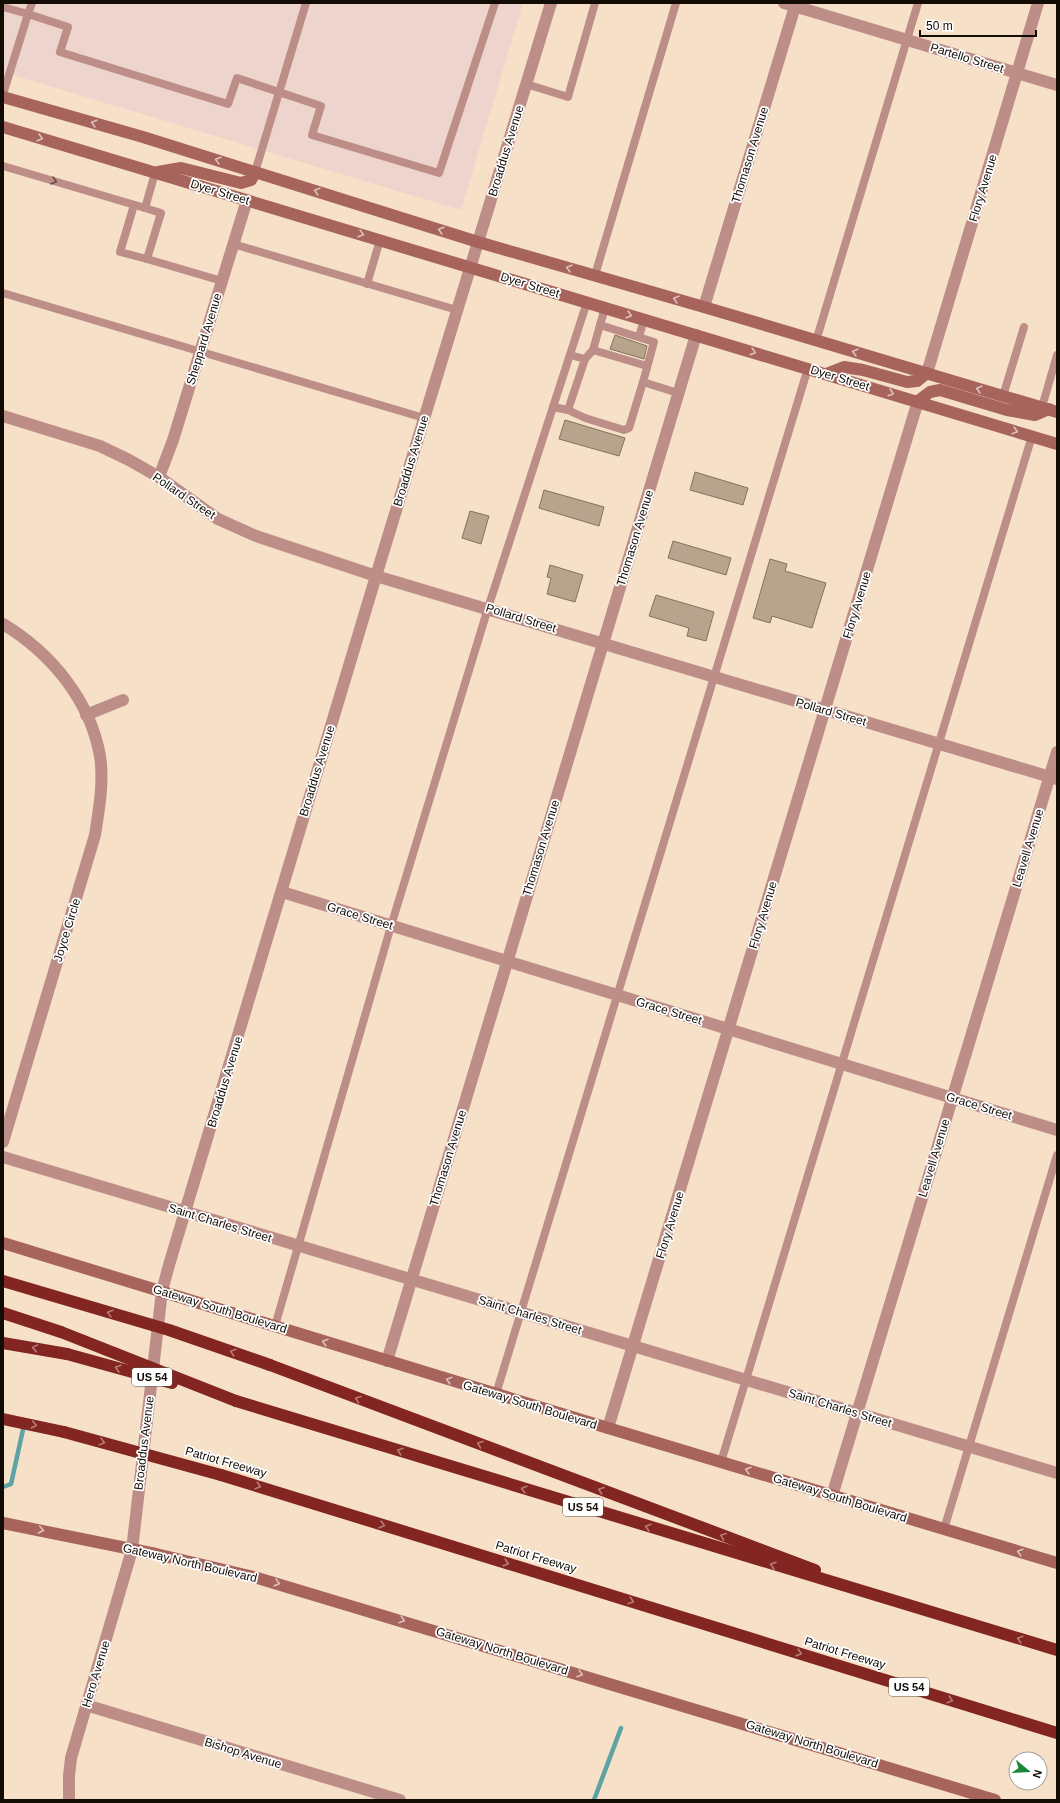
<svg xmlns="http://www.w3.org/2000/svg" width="1060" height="1803" font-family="Helvetica,sans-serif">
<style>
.commercial{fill:#edd4cc}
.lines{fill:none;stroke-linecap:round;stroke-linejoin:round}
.stream{stroke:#5da2a4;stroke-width:4.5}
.building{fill:#b8a38c;stroke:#85725c}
.lane{stroke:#bd8e88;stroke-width:8}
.street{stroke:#bd8e88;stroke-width:12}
.secondary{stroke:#a7645c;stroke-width:12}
.highway{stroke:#832521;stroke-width:12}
.highway-bridge{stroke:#832521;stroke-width:12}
.oneway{stroke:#dcc1be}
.oneway2{stroke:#684d46}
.oneway3{stroke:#b57c7a}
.labels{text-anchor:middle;stroke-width:3.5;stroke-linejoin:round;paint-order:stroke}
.shield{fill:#fff;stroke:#5a5550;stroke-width:1}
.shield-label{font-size:11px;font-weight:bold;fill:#130c05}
.street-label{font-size:12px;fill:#130c05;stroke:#fff}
</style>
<rect width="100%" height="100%" fill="#f6e0c7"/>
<path class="commercial" d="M3 3H523L461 210 3 72Z"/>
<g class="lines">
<g class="stream">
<path d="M3 1487 11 1484 24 1425"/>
<path d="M594 1800 621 1728"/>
</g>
</g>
<g class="building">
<path d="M615 335 647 346 644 359 610 349Z"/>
<path d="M565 420 625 438 619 456 559 439Z"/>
<path d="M695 472 748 488 743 505 690 490Z"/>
<path d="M544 490 604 507 599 526 539 508Z"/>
<path d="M470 511 489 516 481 544 462 538Z"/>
<path d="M673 541 731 558 726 575 668 558Z"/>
<path d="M770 559 787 564 785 571 826 583 812 628 772 616 770 623 753 618Z"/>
<path d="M550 565 583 575 575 602 547 594 551 578 547 577Z"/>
<path d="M656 595 714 612 706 641 687 636 689 628 649 616Z"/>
</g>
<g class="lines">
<g class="lane">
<path d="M32 3 28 14 68 27 60 52 228 104 237 78 321 106 312 135 439 173 495 3"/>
<path d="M3 7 28 14 3 94"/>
<path d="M526 84 568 97 595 3"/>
<path d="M3 166 145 208 155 173"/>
<path d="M255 172 306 3"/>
<path d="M134 205 120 252 147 259"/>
<path d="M145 208 161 213 147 259 222 281"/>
<path d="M233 244 457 310"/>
<path d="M595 275 676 3"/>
<path d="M367 284 380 240"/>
<path d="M3 293 424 418"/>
<path d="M605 308 600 325 654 342 643 382 678 393"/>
<path d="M600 325 593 350 647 366"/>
<path d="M639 337 644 319"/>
<path d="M816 341 918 3"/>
<path d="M570 355 585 359 593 350"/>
<path d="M1003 396 1024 327"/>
<path d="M553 407 568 410 585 359"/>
<path d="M1042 407 1057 355"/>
<path d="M568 410 585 418 624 430 629 428 643 382"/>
<path d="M275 1326 391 926 488 608 587 302"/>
<path d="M496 1394 808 368"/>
<path d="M721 1462 1032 436"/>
<path d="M944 1529 1057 1155"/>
</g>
<g class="street">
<path d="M784 3 1057 85"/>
<path d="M704 307 796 3"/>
<path d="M927 373 1038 3"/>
<path d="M3 416 100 446 129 460 159 477 218 519 256 536 376 576 1057 779"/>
<path d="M159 477 173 440 247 200"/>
<path d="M3 624C51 653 90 700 100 756 104 783 99 809 95 835L3 1142"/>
<path d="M86 715 123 700"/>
<path d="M282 892 1057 1130"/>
<path d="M3 1157 1057 1473"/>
<path d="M387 1361 696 335"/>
<path d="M608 1428 918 401"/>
<path d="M832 1496 1057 752"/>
<path d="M86 1705 400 1800"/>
<path d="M69 1800V1776L71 1758 132 1550 162 1291 169 1265 376 576 551 3"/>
</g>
<g class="secondary">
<path d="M3 97 143 137 478 242 704 307 1057 412"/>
<path d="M3 127 1057 444"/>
<path d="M158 172 181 168 241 183 251 180 255 172"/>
<path d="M826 374 844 367 863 370 907 382 917 381 927 373"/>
<path d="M918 401 930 392 940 390 1007 410 1035 415 1049 409"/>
<path d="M3 1243 608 1428 1057 1563"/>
<path d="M3 1523 156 1554 254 1577 995 1800"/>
</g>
<g class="highway">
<path d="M3 1313 61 1332"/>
<path d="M3 1343 67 1354"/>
<path d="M270 1365 815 1570"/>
<path d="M236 1401 1057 1650"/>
<path d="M3 1419 64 1432"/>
<path d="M221 1475 1057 1733"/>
</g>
<g class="highway-bridge">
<path d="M3 1281 169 1330 270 1365"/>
<path d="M61 1332 236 1401"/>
<path d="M67 1354 172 1383"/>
<path d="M64 1432 221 1475"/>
</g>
</g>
<defs><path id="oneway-chevron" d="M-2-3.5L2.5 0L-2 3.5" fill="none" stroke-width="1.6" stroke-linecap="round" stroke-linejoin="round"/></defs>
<g class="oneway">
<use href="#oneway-chevron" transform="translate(94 123) rotate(-164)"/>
<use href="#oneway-chevron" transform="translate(40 138) rotate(17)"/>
<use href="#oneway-chevron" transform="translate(218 160) rotate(-163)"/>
<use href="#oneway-chevron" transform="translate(317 191) rotate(-163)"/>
<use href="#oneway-chevron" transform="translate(441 230) rotate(-163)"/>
<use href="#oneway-chevron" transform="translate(361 234) rotate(16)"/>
<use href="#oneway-chevron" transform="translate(569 268) rotate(-164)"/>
<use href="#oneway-chevron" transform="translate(676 299) rotate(-164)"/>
<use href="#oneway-chevron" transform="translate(629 315) rotate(16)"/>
<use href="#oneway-chevron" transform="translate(753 352) rotate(17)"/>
<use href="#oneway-chevron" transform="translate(855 352) rotate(-164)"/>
<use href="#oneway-chevron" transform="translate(979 389) rotate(-164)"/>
<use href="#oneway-chevron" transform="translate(891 393) rotate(17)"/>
<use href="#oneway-chevron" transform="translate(1015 431) rotate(17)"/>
<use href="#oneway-chevron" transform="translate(325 1342) rotate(-162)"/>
<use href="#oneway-chevron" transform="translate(449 1380) rotate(-163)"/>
<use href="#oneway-chevron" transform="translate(748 1470) rotate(-163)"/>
<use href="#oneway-chevron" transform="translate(41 1530) rotate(11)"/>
<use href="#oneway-chevron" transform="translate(1020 1552) rotate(-163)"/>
<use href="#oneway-chevron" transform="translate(277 1583) rotate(16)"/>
<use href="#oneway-chevron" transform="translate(402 1620) rotate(17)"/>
<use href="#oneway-chevron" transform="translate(580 1674) rotate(17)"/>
</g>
<use class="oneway2" href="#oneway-chevron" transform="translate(54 181) rotate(16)"/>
<g class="oneway3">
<use href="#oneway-chevron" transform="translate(110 1313) rotate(-163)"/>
<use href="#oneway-chevron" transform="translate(35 1348) rotate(-170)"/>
<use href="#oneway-chevron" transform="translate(233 1352) rotate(-161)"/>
<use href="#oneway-chevron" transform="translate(118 1368) rotate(-164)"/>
<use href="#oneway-chevron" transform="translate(358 1399) rotate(-159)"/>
<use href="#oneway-chevron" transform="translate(34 1425) rotate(12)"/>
<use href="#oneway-chevron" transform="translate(102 1442) rotate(15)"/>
<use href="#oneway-chevron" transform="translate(480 1444) rotate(-159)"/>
<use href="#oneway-chevron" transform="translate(400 1451) rotate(-163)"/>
<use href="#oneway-chevron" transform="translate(258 1486) rotate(17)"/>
<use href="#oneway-chevron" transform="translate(524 1489) rotate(-163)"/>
<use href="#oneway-chevron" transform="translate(601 1490) rotate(-160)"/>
<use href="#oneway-chevron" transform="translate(382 1525) rotate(17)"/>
<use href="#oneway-chevron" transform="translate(648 1527) rotate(-163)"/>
<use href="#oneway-chevron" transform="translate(723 1536) rotate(-160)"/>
<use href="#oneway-chevron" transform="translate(506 1563) rotate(17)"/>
<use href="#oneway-chevron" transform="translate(773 1565) rotate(-163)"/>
<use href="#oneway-chevron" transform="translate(631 1601) rotate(17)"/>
<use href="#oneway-chevron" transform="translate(1020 1639) rotate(-163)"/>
<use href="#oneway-chevron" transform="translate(799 1653) rotate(17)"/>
<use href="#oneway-chevron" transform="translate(950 1700) rotate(17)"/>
</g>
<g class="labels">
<g class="shield">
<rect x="132" y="1368" width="40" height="18" rx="3"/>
<rect x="563" y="1498" width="40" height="18" rx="3"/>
<rect x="889" y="1678" width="40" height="18" rx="3"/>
</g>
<g class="shield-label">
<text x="152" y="1381">US 54</text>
<text x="583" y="1511">US 54</text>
<text x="909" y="1691">US 54</text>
</g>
<g class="street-label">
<text transform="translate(967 58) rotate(17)" y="4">Partello Street</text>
<text transform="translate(506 151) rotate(-73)" y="4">Broaddus Avenue</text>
<text transform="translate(750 155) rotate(-73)" y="4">Thomason Avenue</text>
<text transform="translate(983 188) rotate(-73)" y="4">Flory Avenue</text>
<text transform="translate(220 192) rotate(17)" y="4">Dyer Street</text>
<text transform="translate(530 285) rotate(17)" y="4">Dyer Street</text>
<text transform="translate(204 339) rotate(-73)" y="4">Sheppard Avenue</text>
<text transform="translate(840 378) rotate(17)" y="4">Dyer Street</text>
<text transform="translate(411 461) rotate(-73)" y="4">Broaddus Avenue</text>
<text transform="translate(184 496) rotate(34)" y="4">Pollard Street</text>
<text transform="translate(635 538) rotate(-73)" y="4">Thomason Avenue</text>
<text transform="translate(857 605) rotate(-73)" y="4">Flory Avenue</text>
<text transform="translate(521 618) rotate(17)" y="4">Pollard Street</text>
<text transform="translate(831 712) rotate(16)" y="4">Pollard Street</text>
<text transform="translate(317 771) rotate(-73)" y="4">Broaddus Avenue</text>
<text transform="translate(541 848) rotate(-73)" y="4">Thomason Avenue</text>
<text transform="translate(1028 848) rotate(-73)" y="4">Leavell Avenue</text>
<text transform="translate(763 915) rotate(-73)" y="4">Flory Avenue</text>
<text transform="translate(360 916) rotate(17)" y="4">Grace Street</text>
<text transform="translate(67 930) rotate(-73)" y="4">Joyce Circle</text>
<text transform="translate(669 1011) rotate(17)" y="4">Grace Street</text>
<text transform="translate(225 1082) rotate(-73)" y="4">Broaddus Avenue</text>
<text transform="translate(979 1106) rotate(17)" y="4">Grace Street</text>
<text transform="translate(448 1158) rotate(-73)" y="4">Thomason Avenue</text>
<text transform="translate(934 1158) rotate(-73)" y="4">Leavell Avenue</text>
<text transform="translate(220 1223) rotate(17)" y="4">Saint Charles Street</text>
<text transform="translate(670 1225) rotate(-73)" y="4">Flory Avenue</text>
<text transform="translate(220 1309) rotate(17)" y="4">Gateway South Boulevard</text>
<text transform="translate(530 1315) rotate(17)" y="4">Saint Charles Street</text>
<text transform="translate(530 1405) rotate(17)" y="4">Gateway South Boulevard</text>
<text transform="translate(840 1408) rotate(17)" y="4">Saint Charles Street</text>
<text transform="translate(144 1443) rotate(-83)" y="4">Broaddus Avenue</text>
<text transform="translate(226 1462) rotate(16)" y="4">Patriot Freeway</text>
<text transform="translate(840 1498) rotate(17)" y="4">Gateway South Boulevard</text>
<text transform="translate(536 1557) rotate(17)" y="4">Patriot Freeway</text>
<text transform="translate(190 1563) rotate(13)" y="4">Gateway North Boulevard</text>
<text transform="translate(502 1651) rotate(17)" y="4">Gateway North Boulevard</text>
<text transform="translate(845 1653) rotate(17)" y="4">Patriot Freeway</text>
<text transform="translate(96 1674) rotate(-73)" y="4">Hero Avenue</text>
<text transform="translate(812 1744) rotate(17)" y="4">Gateway North Boulevard</text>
<text transform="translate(243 1753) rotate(17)" y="4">Bishop Avenue</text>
</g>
</g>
<rect width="1060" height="1803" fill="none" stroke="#130c05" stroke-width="8"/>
<g transform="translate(1028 1771) rotate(108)"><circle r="19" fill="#ffffff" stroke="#a19e9b"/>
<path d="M0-3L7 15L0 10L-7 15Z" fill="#1b863c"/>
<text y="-6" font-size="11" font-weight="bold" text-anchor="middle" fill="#130c05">N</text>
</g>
<path d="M920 30v6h116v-6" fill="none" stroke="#130c05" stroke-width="2"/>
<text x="926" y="30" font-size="12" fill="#130c05" stroke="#ffffff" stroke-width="3" paint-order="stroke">50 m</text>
</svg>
